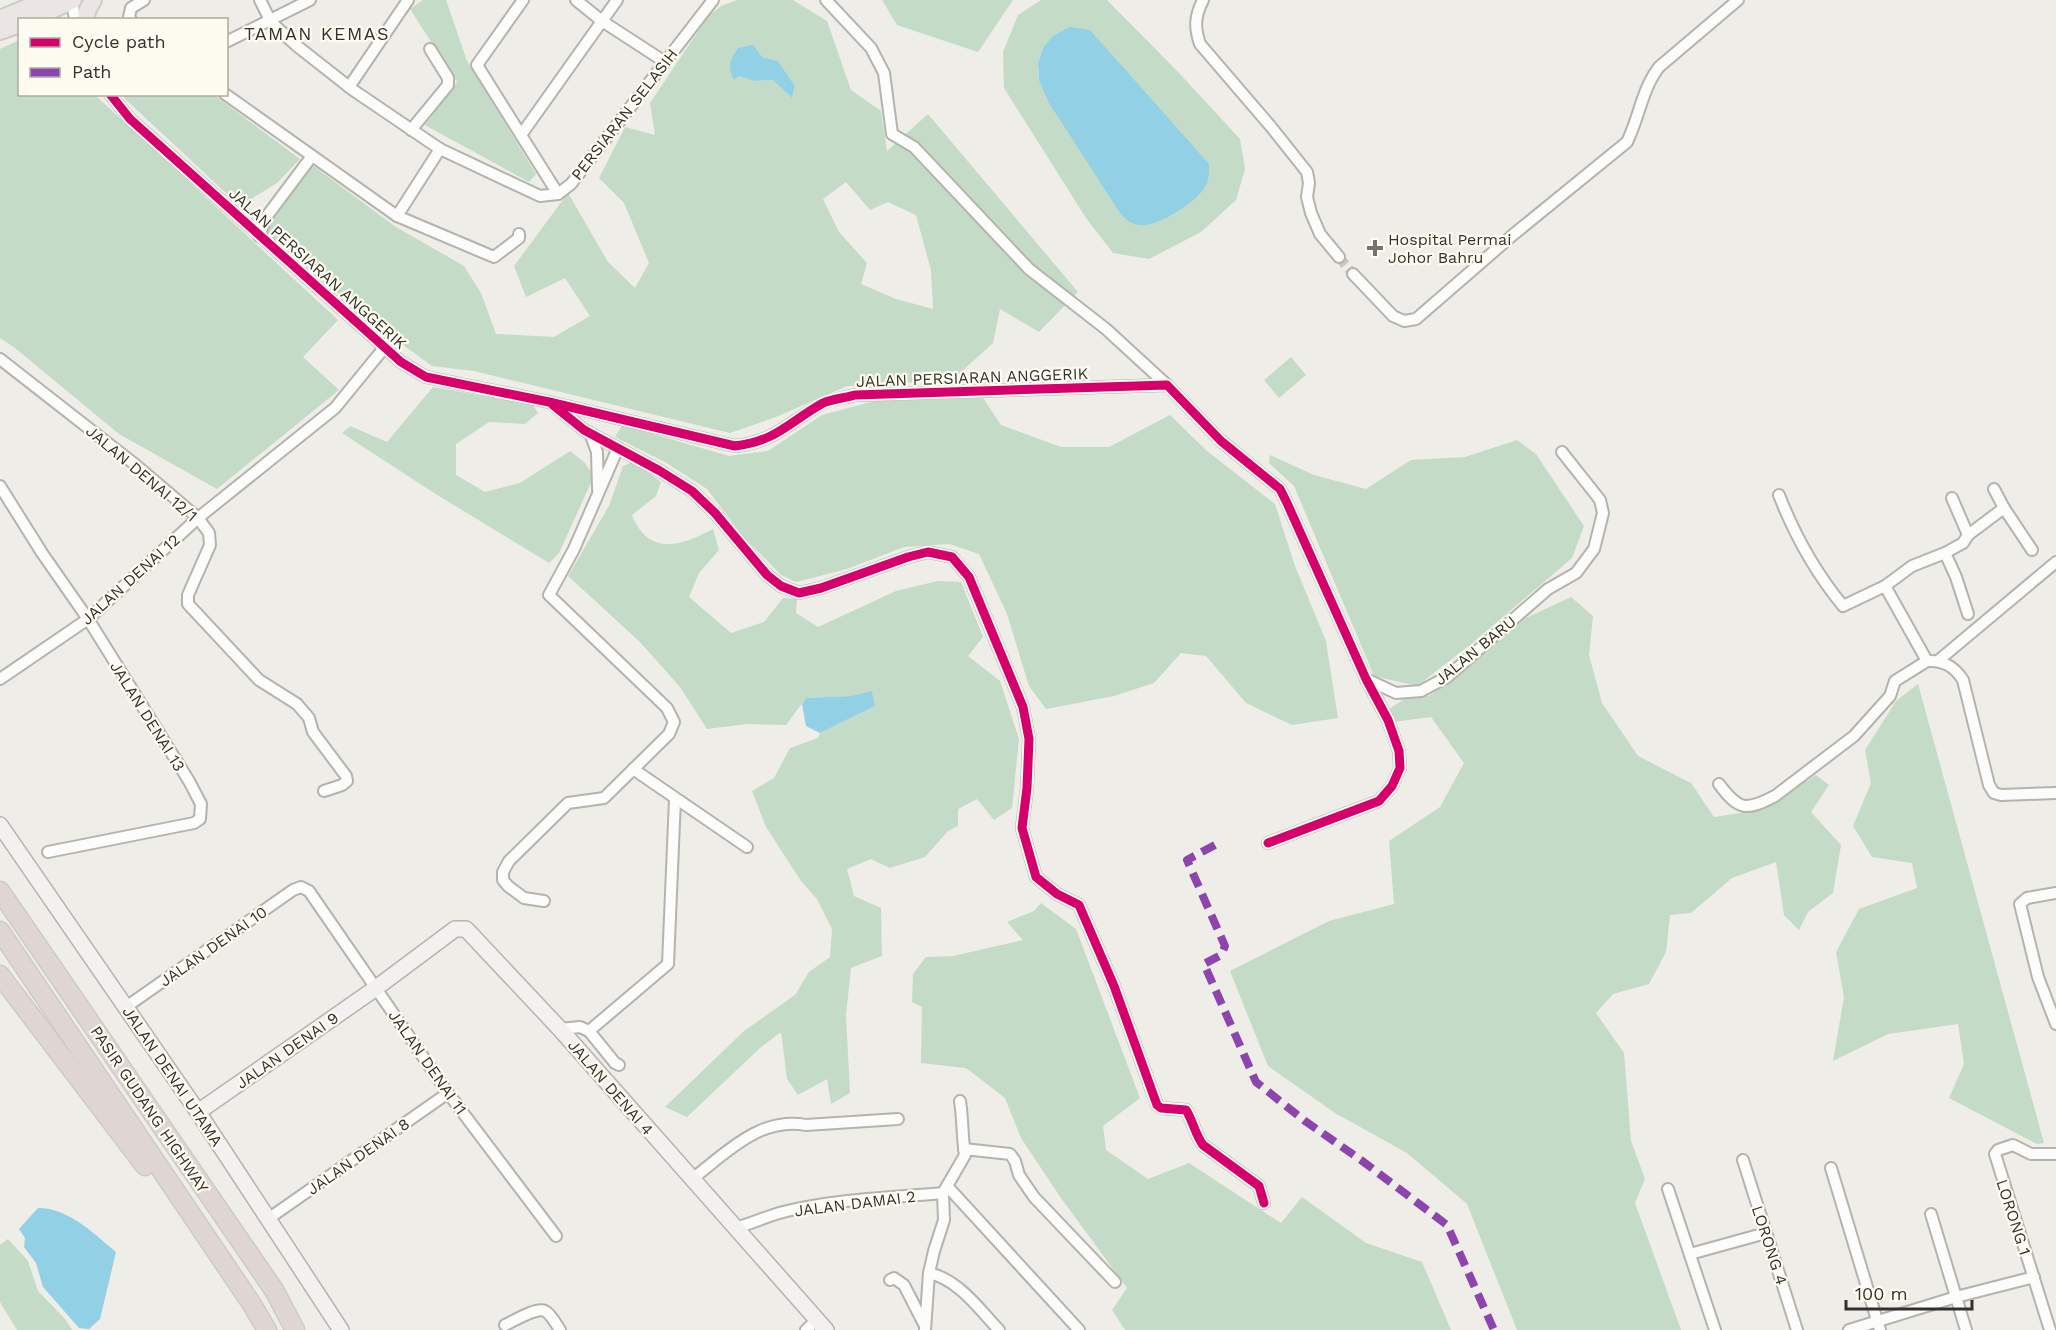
<svg xmlns="http://www.w3.org/2000/svg" width="2056" height="1330" font-family="'Work Sans',sans-serif">
<style>
.green{fill:#c4dbc8;fill-rule:evenodd}
.water{fill:#92d0e6}
.lines{fill:none;stroke-linecap:round;stroke-linejoin:round}
.street-tunnel{stroke:#c8c7c2;stroke-width:10;stroke-dasharray:10 5;stroke-linecap:butt}
.street-casing{stroke:#b4b3ae;stroke-width:14}
.secondary-casing{stroke:#b4b3ae;stroke-width:18}
.primary-casing{stroke:#cccbc8;stroke-width:20}
.highway-casing{stroke:#cccbc8;stroke-width:21}
.street{stroke:#fcfcfb;stroke-width:10}
.secondary{stroke:#f3f1f0;stroke-width:15}
.primary{stroke:#ebe5e4;stroke-width:16}
.highway{stroke:#dfd6d3;stroke-width:18}
.quiet{stroke:#8e44ad;stroke-width:8;stroke-dasharray:15 8;stroke-linecap:butt}
.cycleway-casing{stroke:#fefcf1;stroke-width:13}
.cycleway{stroke:#d6006c;stroke-width:9}
.poi-dot{fill:#74736e;stroke:#fefcf1;stroke-width:2}
.labels{text-anchor:middle;stroke-width:4.5;stroke-linejoin:round;paint-order:stroke}
.street-label{font-size:16px;fill:#32312d;stroke:#fefcf1}
.poi-label{font-size:16px;fill:#32312d;stroke:#fefcf1;text-anchor:start}
.neighbourhood-label{font-size:18px;letter-spacing:1.5px;fill:#32312d;stroke:#fefcf1}
</style>
<rect width="100%" height="100%" fill="#eeede7"/>
<g class="green">
<path d="M423 0H446L467 61 536 174 529 182 425 125 457 82 410 9Z"/>
<path d="M737 0H793L827 21 851 90 881 111 887 151 928 114 1078 292 1039 332 1000 309 993 343 952 380 847 386 776 417 730 433 474 371 432 366 373 323 265 231 312 165 396 227 464 266 481 293 496 334 554 337 590 316 565 278 526 297 514 266 568 193 608 262 635 288 649 263 624 203 599 178 625 127 655 135 650 103 709 15 721 6ZM762 57 778 61 795 86 792 98 773 80 754 81 739 76ZM846 182 870 210 888 202 916 215 931 270 933 309 896 299 861 284 867 263 839 232 823 199Z"/>
<path d="M882 0H1013L978 52 897 25Z"/>
<path d="M1041 0H1107L1179 73 1240 139 1245 169 1236 200 1201 232 1149 259 1113 253 1086 218 1004 88 1003 52 1018 15ZM1090 30 1128 74 1039 80 1038 63 1043 48Z"/>
<path d="M17 41H19L20 94 95 95 338 320 303 357 339 390 217 489 119 434 15 348 0 338V49Z"/>
<path d="M124 95H214L300 159 277 183 240 206 124 98Z"/>
<path d="M1291 357 1306 375 1279 398 1264 380Z"/>
<path d="M433 387 533 405 538 413 525 424 489 422 456 444V475L485 492 520 483 570 451 584 462 594 476 559 553 549 563 434 493 342 433 350 426 387 442Z"/>
<path d="M983 398 1001 425 1061 447H1109L1170 415 1207 451 1275 504 1295 566 1326 641 1338 718 1292 725 1246 703 1206 656 1181 653 1154 683 1114 696 1046 709 1029 686 1007 614 979 554 949 544 904 547 847 569 796 582 781 575 744 537 707 489 665 462 615 437 622 425 729 456 768 451 822 415 875 401Z"/>
<path d="M1517 440 1536 454 1584 526 1572 558 1470 645 1417 686 1374 676 1294 486 1269 463 1270 455 1314 475 1366 489 1411 460 1465 457Z"/>
<path d="M633 462 661 482 656 496 632 515C649 557 681 546 713 529L719 550 699 573 689 597 731 633 764 622 783 598 797 599 796 613 818 627 896 591 938 581 961 582 983 637 968 656 1000 681 1019 739 1012 808 994 820 977 799 958 809V826L948 831 925 857 890 868 871 859 847 869 854 896 881 908 882 956 851 968 846 1015 850 1093 831 1104 827 1079 798 1095 787 1079 781 1032 760 1048 687 1117 665 1107 744 1031 795 995 809 972 830 957 832 929 817 899 801 881 766 827 752 791 774 778 790 748 818 738 820 733 875 706 872 691 851 696 806 698 786 725 747 724 707 729 680 687 640 642 568 576 609 506 623 466Z"/>
<path d="M1571 597 1593 616 1589 655 1602 703 1638 756 1691 783 1714 817 1760 810 1816 775 1829 785 1811 812 1841 845 1833 893 1808 912 1799 930 1784 915 1776 862 1732 878 1691 913 1670 915 1666 952 1649 984 1613 994 1596 1013 1624 1053 1631 1141 1645 1179 1635 1203 1681 1330H1517L1467 1204 1407 1153 1335 1113 1268 1066 1230 971 1329 921 1394 904 1389 841 1440 807 1464 763 1431 717 1393 722 1389 709 1409 696H1429L1461 673 1526 618Z"/>
<path d="M1918 684 2044 1143 2037 1144 1949 1098 1964 1064 1958 1024 1888 1034 1833 1061 1844 997 1836 952 1859 909 1917 888 1912 863 1872 857 1853 826 1871 783 1865 750 1896 701Z"/>
<path d="M1041 903 1076 929 1140 1098 1103 1126 1106 1150 1148 1179 1189 1163 1281 1223 1302 1197 1366 1243 1422 1262 1451 1330H1125L1112 1310 1127 1288 1061 1198 1021 1138 1005 1098 966 1068 921 1063 922 1007 912 1002 913 974 926 957 953 956 1023 940 1007 922 1034 911Z"/>
<path d="M8 1239 28 1261 38 1291 65 1319 72 1330H17L0 1302V1245Z"/>
</g>
<g class="water">
<path d="M1070 27 1090 30 1209 164C1209 174 1209 182 1203 190 1193 204 1156 228 1139 225 1130 224 1126 219 1120 213L1049 103 1039 80 1038 63 1043 48 1053 36Z"/>
<path d="M753 45 762 57 778 61 795 86 792 98 773 80 754 81 739 76 734 80C727 67 730 60 738 48Z"/>
<path d="M872 691 875 706 820 733 806 726 802 704 806 698 851 696Z"/>
<path d="M38 1208C69 1208 93 1233 116 1252L100 1319 89 1329 79 1328 43 1287 36 1263 24 1247 25 1238 19 1229Z"/>
</g>
<g class="lines">
<path class="street-tunnel" d="M1339 257 1353 274"/>
<defs>
<g id="street">
<path d="M260 0 271 22 297 46 353 90 440 149 540 196 558 194 571 184 713 0"/>
<path d="M523 0 477 65 558 194"/>
<path d="M576 0 602 21 665 62"/>
<path d="M826 0 871 48 884 73 892 134 914 147 1029 269 1106 329 1167 385"/>
<path d="M1203 0C1195 16 1194 27 1200 44L1272 128 1307 172 1309 183 1307 197 1311 213 1320 234 1339 257"/>
<path d="M72 1 75 20"/>
<path d="M131 20 129 17 131 8 144 0"/>
<path d="M226 42 310 0"/>
<path d="M349 87 408 0"/>
<path d="M110 94 130 119 401 362 426 377 549 402 735 446C777 441 789 422 823 403 832 399 845 398 855 395L1167 385 1221 441 1280 489 1287 503 1366 679 1388 720 1399 751 1400 768 1392 786 1379 801 1268 843"/>
<path d="M225 94 397 216 494 257 519 238V234"/>
<path d="M411 130 448 85V78L430 49"/>
<path d="M521 135 617 0"/>
<path d="M397 216 440 149"/>
<path d="M259 236 267 216 312 156"/>
<path d="M1353 274 1393 316 1404 321 1416 319 1514 234 1627 142C1639 118 1642 89 1659 67L1738 0"/>
<path d="M0 359 137 466 198 518 209 533 210 545 188 595V604L259 680 297 704 309 718 313 732 346 776 347 781 342 785 324 791"/>
<path d="M551 403 584 430 660 471 692 491 715 513 767 575 781 586 799 593 821 588 908 557 928 552 952 557 969 577 1023 707 1029 739 1027 788 1022 828 1036 877 1057 894 1079 905 1114 986 1157 1105 1161 1108 1186 1110C1193 1121 1195 1134 1203 1145L1259 1186 1264 1203"/>
<path d="M590 433 597 452 598 489"/>
<path d="M0 486 42 553 88 619 189 781 201 804 200 819 194 823 48 852"/>
<path d="M1994 489 2004 508"/>
<path d="M1779 495C1795 536 1815 572 1843 606L1885 586 1912 566 1945 553 1963 543 1968 535 1952 498"/>
<path d="M1968 535 2004 508 2032 550"/>
<path d="M1945 553 1956 577 1968 614"/>
<path d="M1885 586 1927 661C1943 660 1954 666 1963 680L1989 785 1994 793 2001 795 2056 793"/>
<path d="M1939 660 2056 562"/>
<path d="M0 679 88 619 198 518 335 408 384 348"/>
<path d="M1366 679 1396 693 1421 691 1447 677 1548 589 1576 573 1594 549 1603 513 1600 500 1562 452"/>
<path d="M633 769 747 847"/>
<path d="M1719 784C1739 811 1746 811 1775 796L1854 736 1890 696 1895 681 1927 661"/>
<path d="M2056 893 2027 898 2020 904 2038 977 2056 1024"/>
<path d="M544 901 524 898 508 886 503 880V872L509 861 568 803 604 798 669 734 674 722 667 708 549 595 574 549 618 448"/>
<path d="M126 1007 293 890 301 887 309 891 448 1093 556 1236"/>
<path d="M560 1029 580 1027 589 1031 668 964 675 799"/>
<path d="M589 1031 615 1063 619 1065"/>
<path d="M964 1149 1010 1154 1015 1161 1019 1175 1034 1197 1115 1282"/>
<path d="M1743 1160 1797 1330"/>
<path d="M1831 1168 1880 1330"/>
<path d="M692 1179C725 1154 760 1116 806 1125L898 1119"/>
<path d="M947 1186 1079 1330"/>
<path d="M1668 1189 1715 1330"/>
<path d="M1931 1214 1966 1330"/>
<path d="M268 1219 448 1093"/>
<path d="M735 1228C751 1224 767 1216 783 1212 834 1199 890 1198 943 1193"/>
<path d="M1690 1254 1766 1233"/>
<path d="M929 1273C959 1280 979 1309 999 1330"/>
<path d="M890 1280 894 1278 904 1285 925 1326"/>
<path d="M505 1325C514 1321 536 1307 545 1311 551 1314 556 1324 560 1330"/>
<path d="M806 1330 817 1320"/>
<path d="M925 1330 929 1273 934 1251 944 1220 943 1193 965 1155C962 1137 963 1120 960 1101"/>
<path d="M1849 1330 1956 1297 2034 1277"/>
<path d="M2050 1330 1995 1154 1998 1150 2013 1145 2031 1154H2056"/>
</g>
<g id="secondary">
<path d="M0 825 198 1112 341 1330"/>
<path d="M198 1112 376 988 455 929H466L560 1029 826 1330"/>
</g>
<g id="primary">
<path d="M0 19 45 0"/>
<path d="M30 20 73 0"/>
<path d="M86 20 87 11 93 0"/>
<path d="M0 31 20 24"/>
</g>
<g id="highway">
<path d="M0 891 274 1290 295 1330"/>
<path d="M0 931 251 1303 267 1330"/>
<path d="M0 975 145 1166"/>
</g>
</defs>
<use href="#street" class="street-casing"/>
<use href="#secondary" class="secondary-casing"/>
<use href="#primary" class="primary-casing"/>
<use href="#highway" class="highway-casing"/>
<use href="#street" class="street"/>
<use href="#secondary" class="secondary"/>
<use href="#primary" class="primary"/>
<use href="#highway" class="highway"/>
<path class="quiet" d="M1215 845 1187 860 1225 946 1221 955 1204 964 1256 1082 1305 1121 1361 1160 1447 1225 1494 1330"/>
<defs>
<g id="cycleway">
<path d="M110 94 130 119 401 362 426 377 549 402 735 446C777 441 789 422 823 403 832 399 845 398 855 395L1167 385 1221 441 1280 489 1287 503 1366 679 1388 720 1399 751 1400 768 1392 786 1379 801 1268 843"/>
<path d="M553 405 584 430 660 471 692 491 715 513 767 575 781 586 799 593 821 588 908 557 928 552 952 557 969 577 1023 707 1029 739 1027 788 1022 828 1036 877 1057 894 1079 905 1114 986 1157 1105 1161 1108 1186 1110C1193 1121 1195 1134 1203 1145L1259 1186 1264 1203"/>
</g>
</defs>
<use href="#cycleway" class="cycleway-casing"/>
<use href="#cycleway" class="cycleway"/>
</g>
<path class="poi-dot" d="M1372 239h6v6h6v6h-6v6h-6v-6h-6v-6h6z"/>
<g class="labels">
<g class="street-label">
<text transform="translate(624 114) rotate(-52)" y="6">PERSIARAN SELASIH</text>
<text transform="translate(318 268) rotate(42)" y="6">JALAN PERSIARAN ANGGERIK</text>
<text transform="translate(972 377) rotate(-2)" y="6">JALAN PERSIARAN ANGGERIK</text>
<text transform="translate(142 473) rotate(40)" y="6">JALAN DENAI 12/1</text>
<text transform="translate(130 579) rotate(-42)" y="6">JALAN DENAI 12</text>
<text transform="translate(1475 650) rotate(-39)" y="6">JALAN BARU</text>
<text transform="translate(148 716) rotate(58)" y="6">JALAN DENAI 13</text>
<text transform="translate(213 946) rotate(-35)" y="6">JALAN DENAI 10</text>
<text transform="translate(287 1050) rotate(-35)" y="6">JALAN DENAI 9</text>
<text transform="translate(428 1062) rotate(55)" y="6">JALAN DENAI 11</text>
<text transform="translate(173 1076) rotate(56)" y="6">JALAN DENAI UTAMA</text>
<text transform="translate(611 1087) rotate(49)" y="6">JALAN DENAI 4</text>
<text transform="translate(150 1109) rotate(56)" y="6">PASIR GUDANG HIGHWAY</text>
<text transform="translate(358 1156) rotate(-35)" y="6">JALAN DENAI 8</text>
<text transform="translate(855 1203) rotate(-7)" y="6">JALAN DAMAI 2</text>
<text transform="translate(2014 1217) rotate(72)" y="6">LORONG 1</text>
<text transform="translate(1770 1245) rotate(72)" y="6">LORONG 4</text>
</g>
<g class="poi-label">
<text x="1388" y="245">Hospital Permai<tspan x="1388" dy="18">Johor Bahru</tspan></text>
</g>
<g class="neighbourhood-label">
<text x="317" y="40">TAMAN KEMAS</text>
</g>
</g>
<rect x="18" y="18" width="210" height="78" fill="#fefcf1" stroke="#acaba3" stroke-width="1.5"/>
<rect x="30" y="38" width="30" height="9" fill="#d6006c" stroke="#acaba3" stroke-width="1.5"/>
<text x="72" y="48" font-size="18" fill="#32312d">Cycle path</text>
<rect x="30" y="68" width="30" height="9" fill="#8e44ad" stroke="#acaba3" stroke-width="1.5"/>
<text x="72" y="78" font-size="18" fill="#32312d">Path</text>
<path d="M1846 1300v9h126v-9" fill="none" stroke="#32312d" stroke-width="3"/>
<text x="1855" y="1300" font-size="18" fill="#32312d" stroke="#fefcf1" stroke-width="4.5" paint-order="stroke">100 m</text>
</svg>
